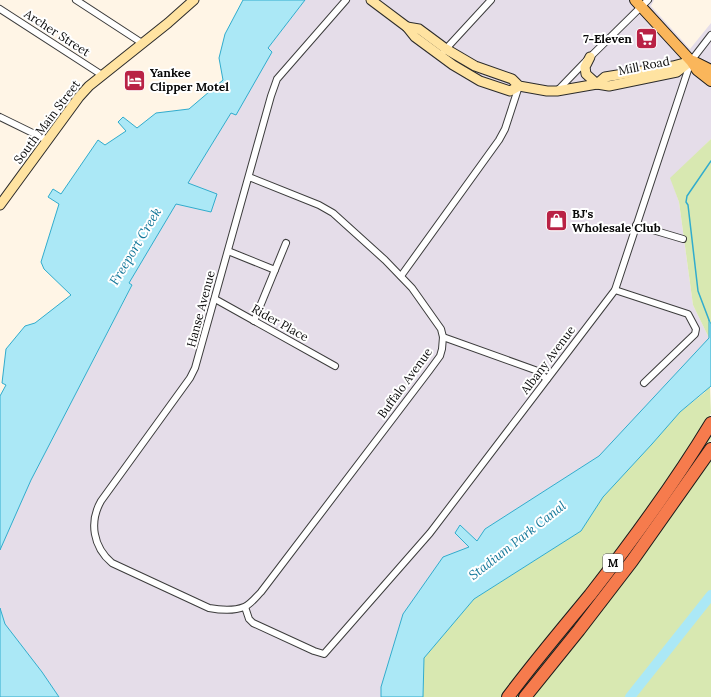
<svg xmlns="http://www.w3.org/2000/svg" width="711" height="697" font-family="Lora,serif">
<style>
.industrial{fill:#e5dde9}
.green{fill:#d8e8b1}
.water{fill:#abe8f6;stroke:#31accd}
.lines{fill:none;stroke-linecap:round;stroke-linejoin:round}
.stream{stroke:#31accd;stroke-width:1.5}
.river{stroke:#abe8f6;stroke-width:10}
.street-casing{stroke:#3c3c3c;stroke-width:8}
.secondary-casing{stroke:#2b2b2b;stroke-width:11}
.primary-casing{stroke:#1a1a1a;stroke-width:12}
.highway-casing{stroke:#1a1a1a;stroke-width:14}
.street{stroke:#fff;stroke-width:6}
.secondary{stroke:#ffe3a1;stroke-width:9}
.primary{stroke:#fab65b;stroke-width:10}
.highway{stroke:#f67b4d;stroke-width:12}
.labels{text-anchor:middle;stroke-width:4;stroke-linejoin:round;paint-order:stroke}
.shield{fill:#fff;stroke:#535353;stroke-width:1}
.shield-label{font-size:11px;font-weight:bold;fill:#090909}
.street-label{font-size:12px;fill:#090909;stroke:#fff}
.poi-label{font-size:12px;font-weight:bold;fill:#090909;stroke:#fff;text-anchor:start}
.water-label{font-size:13px;font-style:italic;fill:#14789a;stroke:#fff}
</style>
<rect width="100%" height="100%" fill="#fff5e6"/>
<path class="industrial" d="M305 0H364L374 7 381 0H654L651 6 690 49 711 23V139L671 178 679 202 693 305 709 338 599 456 485 529 477 541 460 525 470 546 403 614 381 687V697H59L42 672 5 624 0 608V550L31 480 132 286 129 283 176 203 211 212 188 183 231 113 236 114 272 52 268 48Z"/>
<g class="green">
<path d="M711 139V324L709 321V338L693 305 679 202 670 178Z"/>
<path d="M710 386 711 413 707 423 641 518 601 572 502 697H423L424 658 474 599 581 531 603 497 652 444 680 412 704 393Z"/>
<path d="M711 433V440L674 494 585 615 520 697H515Z"/>
<path d="M711 458V697H532Z"/>
</g>
<g class="water">
<path d="M243 0H305L268 48 272 52 236 115 231 113 188 183 217 194 211 212 176 204 129 283 132 285 31 480 0 550V396L6 385 2 383 6 349 25 326 35 323 71 295 44 269 41 262 59 204 48 197 53 189 61 194 98 140 105 145 126 131 118 122 123 117 137 128 156 113 189 109 223 80 219 58 225 34Z"/>
<path d="M709 320 711 324V386L680 412 652 444 603 497 581 531 474 599 424 658 423 697H381V687L403 614 443 557 469 547 455 533 460 525 477 541 485 529 599 456 709 338Z"/>
<path d="M0 608 5 624 42 672 59 697H0Z"/>
</g>
<g class="lines">
<path class="stream" d="M709 320 698 291 688 205 686 202 687 196 711 161"/>
<path class="river" d="M630 697 711 595"/>
<defs>
<g id="street">
<path d="M76 0 142 43"/>
<path d="M0 9 102 75"/>
<path d="M444 51 491 0"/>
<path d="M557 91 585 62 648 0"/>
<path d="M0 117 47 140"/>
<path d="M249 177 319 205 333 213 385 260 412 288 441 329 443 337 442 349 440 356 429 371 261 592C256 597 250 605 244 607 234 611 220 610 209 608L112 563C93 547 89 522 101 501L190 378 195 368 271 96 277 79 346 0"/>
<path d="M636 225 683 239"/>
<path d="M228 251 275 270"/>
<path d="M401 276 499 140 505 129 519 86"/>
<path d="M615 290 688 314 696 329 695 334 644 383"/>
<path d="M215 299 335 366"/>
<path d="M254 321 286 243"/>
<path d="M443 337 535 370 547 379"/>
<path d="M245 607 249 619 253 623 314 651 324 654 430 533 615 290 691 61 711 35"/>
</g>
<g id="secondary">
<path d="M371 0 407 27 415 37 453 65 480 81 510 91 519 86"/>
<path d="M407 27 419 29 446 49 475 66 512 79 519 86 547 91H557L597 84 609 86 677 72 691 61"/>
<path d="M590 57 585 67 586 74 597 84"/>
<path d="M597 84 605 77 673 66 688 62"/>
<path d="M0 205 79 97 89 86 168 23 194 0"/>
</g>
<g id="primary">
<path d="M635 0 691 61 697 70 711 81"/>
<path d="M693 61 711 70"/>
</g>
<g id="highway">
<path d="M508 697C534 662 562 629 590 595 632 541 676 481 711 423"/>
<path d="M525 697 579 630 632 561 711 449"/>
</g>
</defs>
<use href="#street" class="street-casing"/>
<use href="#secondary" class="secondary-casing"/>
<use href="#primary" class="primary-casing"/>
<use href="#highway" class="highway-casing"/>
<use href="#street" class="street"/>
<use href="#secondary" class="secondary"/>
<use href="#primary" class="primary"/>
<use href="#highway" class="highway"/>
</g>
<defs>
<symbol id="supermarket-square" viewBox="-11 -11 22 22"><rect x="-9" y="-9" width="18" height="18" rx="4" fill="#b92245" stroke="#fff"/><path d="M-6-5.5h2.5l.6 2H6L4.5 2H-2.5L-4.4-4H-6ZM-1.5 3.2a1.3 1.3 0 1 0 .1 0ZM3 3.2a1.3 1.3 0 1 0 .1 0Z" fill="#fff"/></symbol>
<symbol id="hotel-square" viewBox="-11 -11 22 22"><rect x="-9" y="-9" width="18" height="18" rx="4" fill="#b92245" stroke="#fff"/><path d="M-6-4.5h1.5V1H6V5H4.5V3h-9V5H-6ZM-4 0a1.8 1.8 0 1 1 3.6 0ZM.5 0V-2.5h3Q6-2.5 6 0Z" fill="#fff"/></symbol>
<symbol id="shop-square" viewBox="-11 -11 22 22"><rect x="-9" y="-9" width="18" height="18" rx="4" fill="#b92245" stroke="#fff"/><path d="M-5-2.5h2.3a2.7 3.5 0 0 1 5.4 0H5L5.5 6h-11ZM-1.5-2.5h3a1.5 2.3 0 0 0-3 0Z" fill="#fff"/></symbol>
</defs>
<g fill-rule="evenodd">
<use href="#supermarket-square" x="634" y="26" width="25" height="25"/>
<use href="#hotel-square" x="122" y="68" width="25" height="25"/>
<use href="#shop-square" x="544" y="208" width="25" height="25"/>
</g>
<g class="labels">
<rect class="shield" x="603" y="554" width="20" height="18" rx="3"/>
<g class="shield-label">
<text x="613" y="567">M</text>
</g>
<g class="street-label">
<text transform="translate(57 33) rotate(33)" y="4">Archer Street</text>
<text transform="translate(644 66) rotate(-11)" y="4">Mill Road</text>
<text transform="translate(47 122) rotate(-53)" y="4">South Main Street</text>
<text transform="translate(201 309) rotate(-75)" y="4">Hanse Avenue</text>
<text transform="translate(280 323) rotate(29)" y="4">Rider Place</text>
<text transform="translate(548 360) rotate(-53)" y="4">Albany Avenue</text>
<text transform="translate(405 383) rotate(-54)" y="4">Buffalo Avenue</text>
</g>
<g class="poi-label">
<text x="632" y="43" text-anchor="end">7-Eleven</text>
<text x="150" y="77">Yankee<tspan x="150" dy="14">Clipper Motel</tspan></text>
<text x="572" y="218">BJ's<tspan x="572" dy="14">Wholesale Club</tspan></text>
</g>
<g class="water-label">
<text transform="translate(135 246) rotate(-59)" y="5">Freeport Creek</text>
<text transform="translate(517 540) rotate(-38)" y="5">Stadium Park Canal</text>
</g>
</g>
</svg>
